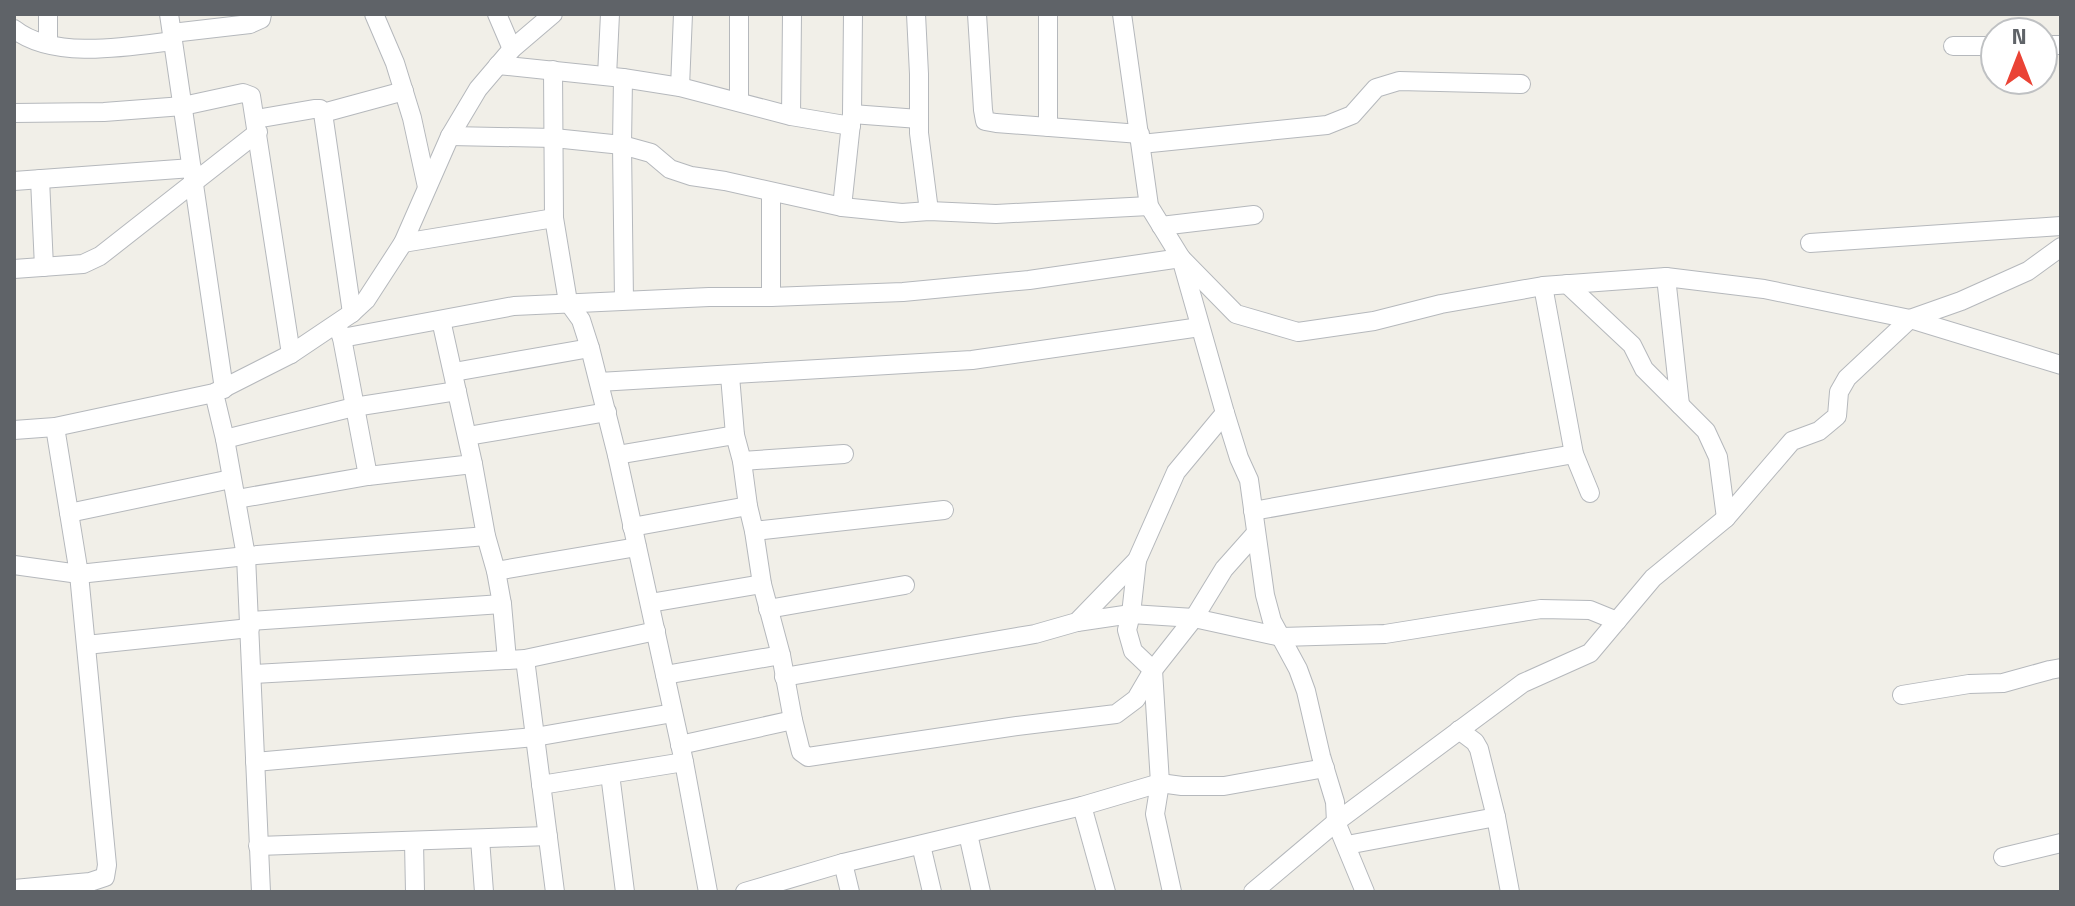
<svg xmlns="http://www.w3.org/2000/svg" width="2075" height="906" font-family="'Titillium Web',sans-serif">
<style>
.lines{fill:none;stroke-linecap:round;stroke-linejoin:round}
.minor-casing{stroke:#b5b8bc;stroke-width:20}
.minor{stroke:#fff;stroke-width:18}
</style>
<rect width="100%" height="100%" fill="#f1efe8"/>
<g class="lines">
<defs>
<g id="minor">
<path d="M169 14 224 389"/>
<path d="M374 14 395 63 412 118 427 187"/>
<path d="M497 14 512 49"/>
<path d="M739 14V102"/>
<path d="M916 14 919 74V133L929 211"/>
<path d="M977 14 983 110 985 121 996 123 1140 134"/>
<path d="M1122 14 1149 206 1181 258 1225 413 1239 458 1249 480 1265 595 1272 621 1298 669 1306 691 1321 756 1335 802 1336 822 1365 892"/>
<path d="M14 29C53 60 127 47 173 41"/>
<path d="M172 33 250 24 261 19 262 14"/>
<path d="M48 44V14"/>
<path d="M2043 45H2061"/>
<path d="M1953 46H1995"/>
<path d="M498 65 623 78 680 87 791 116 851 126"/>
<path d="M553 70 554 218 568 302 581 320 590 348 617 455 684 762 708 892"/>
<path d="M607 76 610 14"/>
<path d="M623 78 622 145 624 300"/>
<path d="M680 87 683 14"/>
<path d="M14 113 104 112 183 106 243 93 251 96 291 354"/>
<path d="M323 113 404 91"/>
<path d="M852 114 919 119"/>
<path d="M791 116 792 14"/>
<path d="M256 119 314 109H320L323 113 352 313"/>
<path d="M1048 127V14"/>
<path d="M450 136 554 138 622 145 651 153 670 169 691 176 725 181 842 207 902 213 929 211 996 214 1149 206"/>
<path d="M1141 144 1327 125 1352 115 1376 88 1399 81 1521 84"/>
<path d="M40 179 44 267"/>
<path d="M14 181 192 168"/>
<path d="M771 192V297"/>
<path d="M842 207 852 114 853 14"/>
<path d="M1161 226 1254 215"/>
<path d="M403 243 554 218"/>
<path d="M1810 243 2061 226"/>
<path d="M1181 258 1236 314 1298 332 1374 321 1441 304 1543 286 1666 277 1764 289 1910 319 2061 365"/>
<path d="M14 269 83 264 100 256 258 132"/>
<path d="M1666 277 1680 405"/>
<path d="M1567 284 1632 345 1644 369 1706 431 1718 457 1726 518"/>
<path d="M1543 286 1574 454 1590 493"/>
<path d="M338 328 342 338 368 476"/>
<path d="M342 338 514 306 709 297H771L903 292 1029 280 1181 258"/>
<path d="M454 372 590 348"/>
<path d="M730 376 735 435 742 461 748 506 754 531 762 584 781 655 793 720 801 752 808 757 1017 726 1116 714 1136 699 1153 670 1194 618 1224 569 1256 533"/>
<path d="M599 382 972 360 1200 327"/>
<path d="M214 393 225 439 246 556 261 892"/>
<path d="M14 430 55 427 214 393 291 354 352 313 366 300 403 243 450 136 478 89 512 49 553 14"/>
<path d="M468 436 607 412"/>
<path d="M225 439 354 407 457 391"/>
<path d="M617 455 735 435"/>
<path d="M742 461 844 454"/>
<path d="M473 464 486 536 496 571 502 604 507 660"/>
<path d="M237 499 368 476 473 464 441 320"/>
<path d="M1253 511 1574 454"/>
<path d="M69 513 231 479"/>
<path d="M632 527 748 506"/>
<path d="M754 531 944 510"/>
<path d="M1137 560 1131 614 1127 630 1133 651 1153 670 1160 783 1155 814 1172 892"/>
<path d="M14 565 79 574 246 556 486 536"/>
<path d="M496 571 637 547"/>
<path d="M650 603 762 584"/>
<path d="M768 609 905 585"/>
<path d="M250 621 502 604"/>
<path d="M1077 622 1131 614 1194 618 1281 637 1385 634 1541 609 1590 610 1617 621"/>
<path d="M86 645 250 628"/>
<path d="M525 659 555 892"/>
<path d="M253 674 525 659 656 631"/>
<path d="M665 675 781 655"/>
<path d="M784 677 1035 634 1077 622 1137 560 1176 472 1225 413"/>
<path d="M1902 695 1969 684 2003 683 2050 670 2061 668"/>
<path d="M1459 730 1475 742 1479 749 1496 817 1510 892"/>
<path d="M680 745 793 720"/>
<path d="M255 762 535 737 673 713"/>
<path d="M610 774 625 892"/>
<path d="M541 785 684 762"/>
<path d="M1082 806 1106 892"/>
<path d="M968 834 981 892"/>
<path d="M480 839 484 892"/>
<path d="M414 842 415 892"/>
<path d="M921 845 932 892"/>
<path d="M1347 845 1496 817"/>
<path d="M258 846 548 836"/>
<path d="M2003 857 2061 843"/>
<path d="M843 863 850 892"/>
<path d="M14 889 90 882 105 877 107 865 79 574 55 427"/>
<path d="M745 892 843 863 1082 806 1160 783 1182 786H1224L1325 768"/>
<path d="M1253 892 1336 822 1523 683 1590 653 1653 578 1726 518 1792 441 1819 431 1837 416 1839 392 1847 378 1910 319 1961 301 2028 271 2061 247"/>
</g>
</defs>
<use href="#minor" class="minor-casing"/>
<use href="#minor" class="minor"/>
</g>
<rect width="2075" height="906" fill="none" stroke="#5f6368" stroke-width="32"/>
<g transform="translate(2019 56)"><circle r="38" fill="#ffffff" stroke="#bfc1c3" stroke-width="2"/>
<path d="M0-6L14 30L0 20L-14 30Z" fill="#ea4335"/>
<text y="-12" font-size="22" font-weight="bold" text-anchor="middle" fill="#5f6368">N</text>
</g>
</svg>
